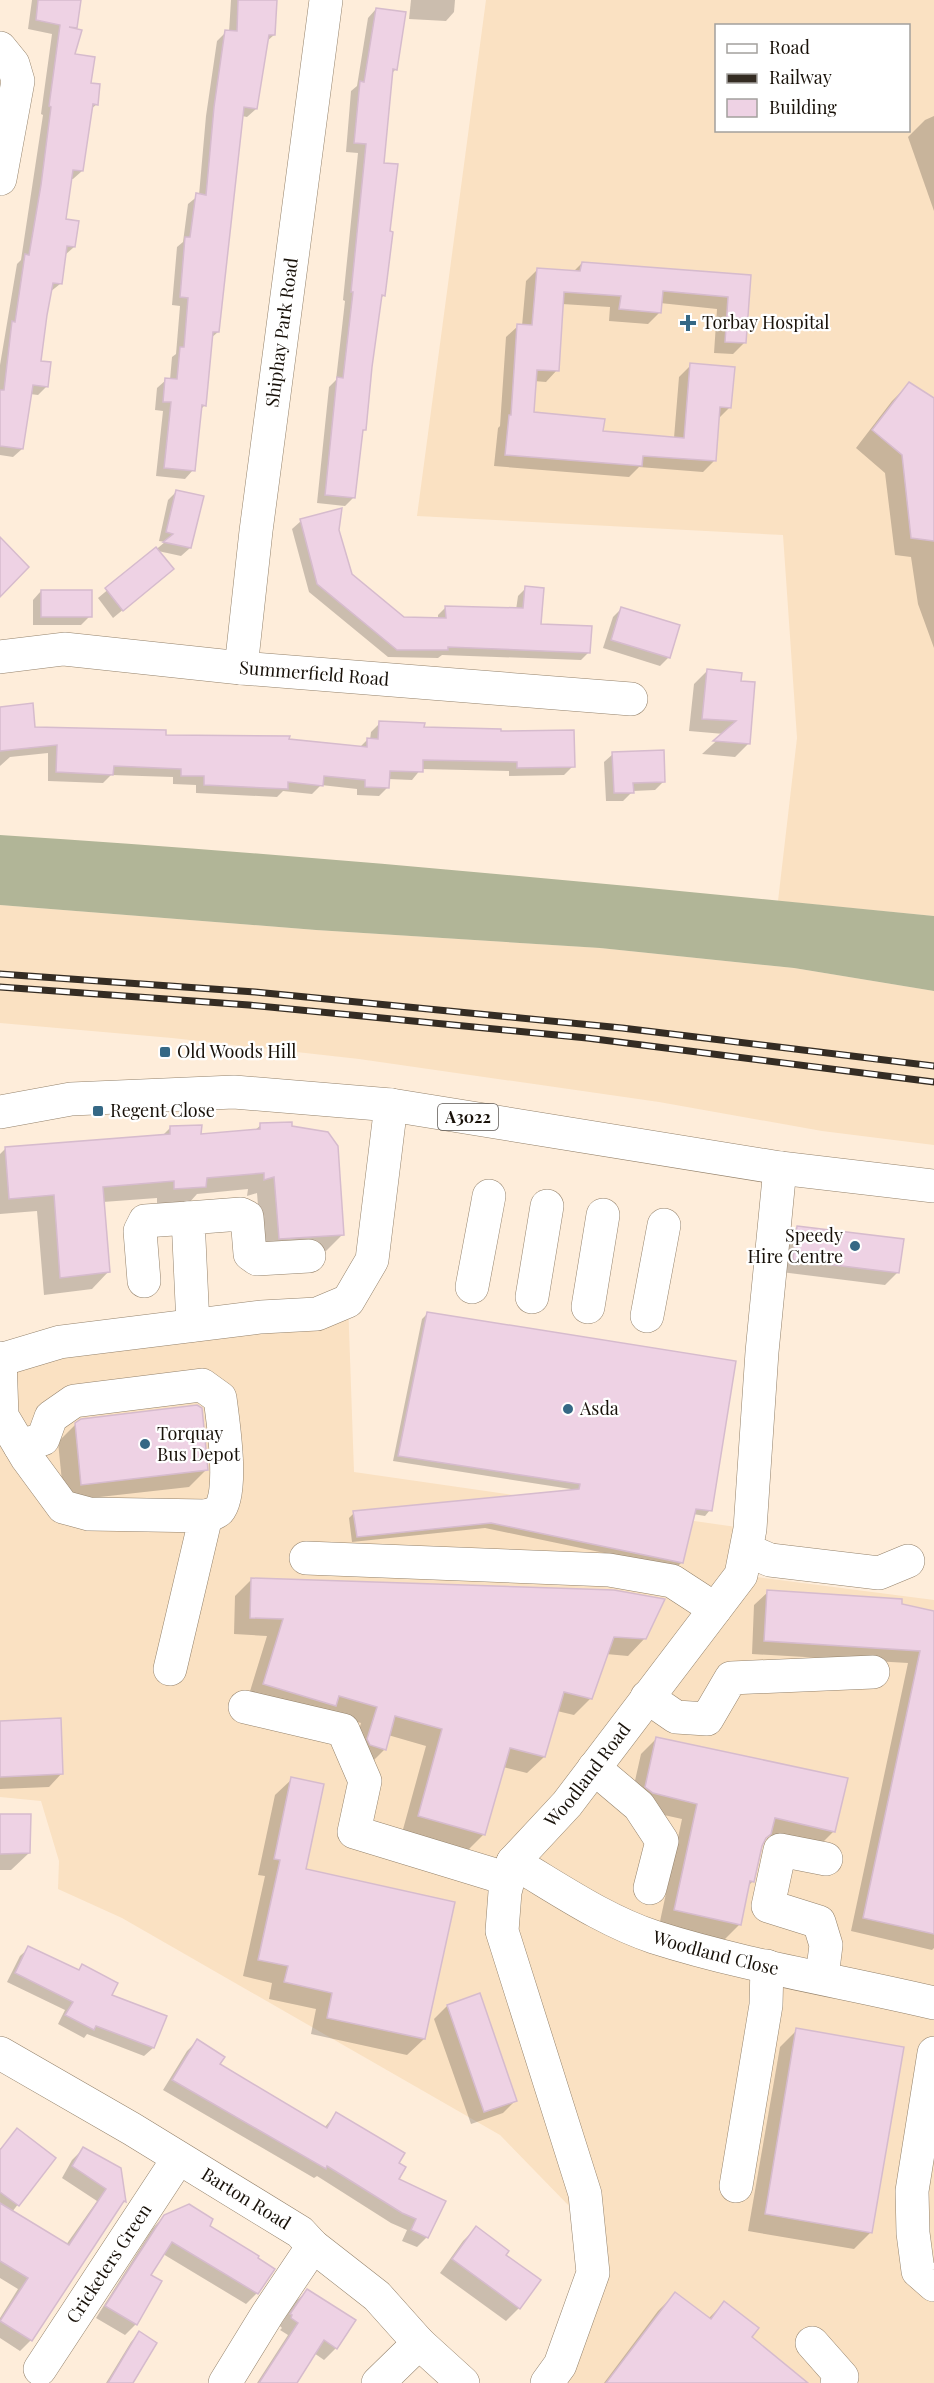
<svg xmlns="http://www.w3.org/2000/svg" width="934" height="2383" font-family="'Playfair Display',serif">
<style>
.built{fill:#fae1c2;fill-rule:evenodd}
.forest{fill:#b1b597}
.shadow{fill:#0003}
.building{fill:#eed2e4;stroke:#d6bbcd;stroke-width:1.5}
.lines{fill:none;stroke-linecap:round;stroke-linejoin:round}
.minor-casing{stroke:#94826b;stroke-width:34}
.major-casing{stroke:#94826b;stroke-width:34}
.minor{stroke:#fff;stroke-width:33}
.major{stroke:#fff;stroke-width:33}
.rail-casing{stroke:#342c23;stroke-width:7}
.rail{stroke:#fff;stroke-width:4.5;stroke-dasharray:14;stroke-linecap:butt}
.poi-dot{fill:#356885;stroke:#fff;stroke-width:2}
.labels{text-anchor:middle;stroke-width:4.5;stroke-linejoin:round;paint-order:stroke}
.shield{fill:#fff;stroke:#5d5853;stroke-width:1.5}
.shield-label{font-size:16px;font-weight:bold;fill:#181109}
.poi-label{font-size:18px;fill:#181109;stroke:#fff;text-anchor:start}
.street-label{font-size:18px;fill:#181109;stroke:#fff}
</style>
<rect width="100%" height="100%" fill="#feedda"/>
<g class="built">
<path d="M486 0H934V916L778 901 797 738 783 535 417 516ZM716 26H908V130H716Z"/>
<path d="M0 905 316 930 600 948 794 968 934 991V1145L822 1131 659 1102 359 1059 172 1038 0 1023Z"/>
<path d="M348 1301 354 1472 750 1529 741 1575 934 1600V2383H559L584 2339 570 2207 500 2135 122 1918 58 1889 59 1861 41 1801 0 1797V1360Z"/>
</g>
<path class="forest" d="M0 835C312 855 623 885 934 916V991L794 968 600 948 316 930 0 905Z"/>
<g class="shadow">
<path d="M32 0H80L73 30V55L90 85 97 104 90 110 82 171 73 179H70L64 220 74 247 65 255 60 284 50 292 40 362 47 386 38 395 30 394 22 449 13 457 0 455V365L17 264 21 260 43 115 41 114 52 34 28 29Z"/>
<path d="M231 0H276L274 35 266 42 256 109 247 117 242 116 218 332 211 338 205 405 200 410 193 470 185 479 156 476 163 411 155 410 157 388 166 380H170L172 357 176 354 180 306 172 305 177 247 183 242 188 204 199 195 206 116 217 41 226 32H229Z"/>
<path d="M411 0H455L454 12 446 21 409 19Z"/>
<path d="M376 9 396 69 391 74 383 164 384 295 380 299 370 367 365 429 362 432 354 497 345 506 317 503 329 387 336 380 345 301 343 300 358 153 346 152 351 91 357 86 368 18Z"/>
<path d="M934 116V211L908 137 925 120Z"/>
<path d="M582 263 749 277 745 342 733 354 714 353 717 309 660 303 659 313 648 324 609 321 610 307 562 304 557 370 546 382 534 381 532 413 602 433 674 438 679 377 691 365 730 407 718 419 714 461 703 472 639 467 629 477 494 466 498 428 500 426 506 337 518 326H522L526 281 537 270 573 272Z"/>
<path d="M909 384 934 400V648L918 604 911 557 895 555 885 473 856 448 892 401Z"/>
<path d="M177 491 190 548 181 556 158 551 172 569 113 618 98 598 165 542 159 541 168 500Z"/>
<path d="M301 521 338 530 350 575 403 619H438V615L446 607 516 610 518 596 526 588 539 625 589 652 581 660 442 655 438 658 388 657 309 592 292 529Z"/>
<path d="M41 591 90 616 81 625H33V600Z"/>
<path d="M621 609 669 657 660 666 603 648 613 617Z"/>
<path d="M707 671 740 674 748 744 735 757 702 754 724 734 689 731 694 684Z"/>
<path d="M0 708 34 728 164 736 288 740 360 747 367 740H370L371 732 380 723 423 729 573 766 564 775 509 776V771L421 769 412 780 388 779V787L379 796 357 795V789L321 785 312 794 283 791 277 797 196 793V785L173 784V777L111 775 103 783 48 781V753L10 757 0 766Z"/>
<path d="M613 754 664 781 655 790 633 791 623 801H606L604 762Z"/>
<path d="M261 1125 343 1234 326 1251 262 1255 257 1193 247 1196 248 1189 197 1194 188 1204 157 1206V1198L103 1202 109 1271 92 1289 44 1295 37 1211 0 1214V1154L5 1149 162 1136 170 1128 199 1136 254 1131Z"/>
<path d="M797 1227 898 1272 885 1285 781 1272 784 1240Z"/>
<path d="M428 1313 710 1510 705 1516 693 1514 682 1562 676 1568 485 1528 352 1542 349 1518 354 1513 577 1490 393 1461 422 1319Z"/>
<path d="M75 1425 206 1470 189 1487 64 1501 58 1442Z"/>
<path d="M252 1579 645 1638 628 1656 606 1654 591 1698 574 1715 557 1711 544 1757 527 1773 503 1767 484 1834 467 1851 402 1833 426 1746 388 1735 385 1749 368 1766 351 1757 361 1723 326 1714 247 1701 267 1636 234 1634 235 1596Z"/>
<path d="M768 1592 900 1605 934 1613V1948L932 1950 851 1931 908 1663 752 1654 754 1605Z"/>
<path d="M0 1722 62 1773 49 1787 0 1789Z"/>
<path d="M657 1738 834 1831 818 1847 768 1835 763 1840 753 1881 748 1886 740 1924 724 1940 659 1926 682 1819 637 1809 630 1803 641 1754Z"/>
<path d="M292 1779 305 1870 424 2039 407 2055 311 2034 316 2009 269 1999 272 1983 243 1976 265 1876 258 1875 275 1795Z"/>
<path d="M0 1816 29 1853 11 1870H0Z"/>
<path d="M29 1948 77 1971 82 1966 110 1996 165 2017 153 2048 144 2056 87 2034 84 2038 58 2024 65 2010 7 1982 20 1956Z"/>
<path d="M479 1995 516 2100 503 2113 471 2124 434 2019 447 2006Z"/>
<path d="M797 2030 871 2232 854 2249 748 2231 780 2047Z"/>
<path d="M197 2041 218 2065 324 2128 336 2114 397 2164V2180L427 2237 417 2247 402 2241 407 2230 391 2223 317 2176 314 2178 163 2090 187 2051Z"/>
<path d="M18 2130 54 2158 12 2212 66 2245 97 2201 62 2178 72 2160 83 2149 119 2169 124 2202 117 2209 31 2340 20 2351 0 2338V2318L18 2289 0 2278V2149Z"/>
<path d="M164 2216 208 2227 257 2293 246 2304 163 2254 149 2276 136 2324 125 2335 96 2318 153 2228Z"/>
<path d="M476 2228 504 2255 519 2308 506 2321 440 2273 463 2241Z"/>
<path d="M307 2291 336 2348 324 2360 314 2353 295 2383H257L288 2335 280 2330 282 2328 280 2326 295 2302Z"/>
<path d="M675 2294 708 2319 724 2303 750 2337 806 2383H604L658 2311Z"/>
<path d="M139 2333 131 2383H106L131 2342Z"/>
</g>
<g class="building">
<path d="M38 0H81L77 28 69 27 82 30 75 54 95 57 91 83 100 84 98 105 93 104 83 171 73 170 66 219 79 221 75 247 67 246 62 284 53 283 47 315 41 361 51 362 48 387 33 385 23 449 0 446V390H4L12 321 15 322 25 254 29 255 41 185 51 107 49 106 60 25 36 20Z"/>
<path d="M238 0H277L275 35H269L257 109 244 107 219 332H213L206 406 202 405 195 471 164 468 171 402H163L165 378 177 379 180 347H184L188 298 180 297 185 237H190L196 193 206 195 214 107 225 30 237 31Z"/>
<path d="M376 8 406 12 397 70 393 69 384 163 398 164 390 231 393 232 385 296 382 295 372 367 366 430H363L355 498 325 495 337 377 343 378 353 292H351L366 144 354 143 360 81 364 82Z"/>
<path d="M582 262 751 275 746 343 725 342 728 297 663 291 661 313 619 309 621 296 564 292 559 371 537 370 534 412 605 419 603 431 684 438 690 363 735 367 731 408 720 407 716 461 643 456 642 466 505 455 509 415H511L517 324 532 325 537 268 580 271Z"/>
<path d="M909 382 934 398V541L911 538 902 455 872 430Z"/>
<path d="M176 490 204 496 191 548 163 542 173 534 166 532Z"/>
<path d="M342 508 339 530 352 574 404 617 446 618 445 606 523 608 525 586 544 588 541 624 592 626 590 653 448 647V650H397L317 584 300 519Z"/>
<path d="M0 537 29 567 0 597Z"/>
<path d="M156 547 174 569 123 611 105 588Z"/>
<rect x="41" y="590" width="51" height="27"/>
<path d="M621 607 680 625 670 658 611 640Z"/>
<path d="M707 669 742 673 741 681 755 682 750 744 713 741 736 721 702 719Z"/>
<path d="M33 703 35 727 166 730V735L290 736 289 739 367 747V738L378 739 379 721 425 723 424 727 501 729V731L574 730 575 767 517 768V762L423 760V772L390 771 389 788 365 787V780L324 776 323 786 288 782V789L204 785V776H181V769L114 766 113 775 56 772 57 745 0 751V707Z"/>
<path d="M664 750 665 782 633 783 634 793H614L612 752Z"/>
<path d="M292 1122V1126L328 1132 338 1146 344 1235 279 1239 274 1177 264 1180V1173L207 1178 206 1187 174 1189V1181L103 1187 110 1272 60 1278 54 1195 9 1199 5 1147 170 1134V1126L202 1125 201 1134 260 1129V1123Z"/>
<path d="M797 1226 904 1239 899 1273 793 1260Z"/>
<path d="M427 1312 736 1361 712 1511 696 1509 683 1563 491 1523 357 1537 353 1511 579 1489 580 1484 398 1456Z"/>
<path d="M197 1405 202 1408 208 1470 81 1485 75 1423 81 1419Z"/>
<path d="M251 1578 614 1590 665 1599 646 1639 614 1637 592 1699 564 1692 545 1757 510 1748 485 1835 418 1816 442 1729 395 1716 386 1750 370 1745 367 1739 377 1707 339 1696 336 1706 263 1684 283 1619 250 1618Z"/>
<path d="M767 1590 902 1599V1604L934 1611V1934L863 1918 920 1651 764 1641Z"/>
<path d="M61 1718 63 1774 0 1777V1721Z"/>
<path d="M656 1737 848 1778 835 1832 775 1818 771 1834 766 1838 762 1846 754 1882 750 1881 741 1925 674 1910 697 1804 653 1793 645 1787Z"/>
<path d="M291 1777 324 1784 306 1869 455 1902 425 2039 327 2018 332 1993 284 1982 288 1966 258 1960 280 1860 274 1859Z"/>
<path d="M0 1814H31L30 1853 0 1854Z"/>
<path d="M28 1946 79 1970 82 1964 118 1983 112 1995 167 2016 154 2048 96 2026 94 2030 65 2015 73 2002 15 1973Z"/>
<path d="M480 1993 517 2101 484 2112 447 2005Z"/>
<path d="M796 2028 904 2047 872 2233 765 2214Z"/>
<path d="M197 2039 225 2057 220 2064 327 2128 336 2112 405 2153 399 2163 406 2167 399 2179 446 2201 428 2238 411 2230 416 2219 402 2213 327 2166 326 2169 172 2080Z"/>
<path d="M17 2128 56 2158 19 2206 0 2192V2150Z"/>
<path d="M83 2147 121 2168 126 2202 124 2201 32 2341 0 2321 28 2278 0 2261V2203L69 2245 106 2189 72 2166Z"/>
<path d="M189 2204 213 2219 210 2226 259 2256 258 2258 275 2269 258 2294 172 2242 151 2275 162 2281 137 2325 105 2306 164 2215Z"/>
<path d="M476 2226 509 2251 506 2255 541 2280 520 2309 452 2259Z"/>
<path d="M307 2289 356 2320 337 2349 324 2340 297 2383H259L298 2323 291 2318 292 2315 290 2314Z"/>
<path d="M675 2292 711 2319 724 2301 759 2328 752 2337 808 2383H606Z"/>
<path d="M139 2331 157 2343 133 2383H108Z"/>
</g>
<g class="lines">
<defs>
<g id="minor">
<path d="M0 48 13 64 18 81 0 179"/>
<path id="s1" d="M0 657 64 649 241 668 631 699"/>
<path id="s2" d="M241 668 256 531 326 0"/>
<path d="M144 1281 140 1231 145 1221 188 1218"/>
<path d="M472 1287 489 1196"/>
<path d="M532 1297 547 1206"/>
<path d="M588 1307 603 1215"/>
<path d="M647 1316 664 1225"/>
<path d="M193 1325 188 1218 241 1214 247 1217 250 1254 257 1259 309 1256"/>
<path d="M0 1358 2 1416 27 1458 63 1507 89 1514 206 1516 170 1669"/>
<path d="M0 1360 60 1342 261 1317 317 1314 348 1301 372 1260 391 1105"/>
<path d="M20 1446 43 1439 51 1417 74 1401 202 1385 220 1398C223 1421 234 1494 219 1510 216 1513 210 1515 206 1516"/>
<path d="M747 1550 770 1560 879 1573 908 1561"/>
<path d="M306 1558 609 1570 672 1581 715 1609"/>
<path d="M647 1697 676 1717 707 1719 731 1678 873 1672"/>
<path d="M245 1707 343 1730 365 1781 354 1832 508 1879"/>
<path d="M594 1768 639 1806 662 1841 650 1888"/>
<path id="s3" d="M513 1862C559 1889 603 1920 654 1937 745 1966 841 1981 934 2003"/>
<path d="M822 1977 826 1945 819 1922 768 1906 780 1850 826 1859"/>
<path id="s4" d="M0 2053 132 2129 300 2232 313 2246 377 2296 419 2343 463 2383"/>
<path d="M934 2053 912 2191 913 2233 918 2271 934 2285"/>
<path d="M736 2186 766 2005 767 1966"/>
<path d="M812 2343 842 2377 837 2383"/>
<path id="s5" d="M40 2369 178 2159"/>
<path d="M225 2383 268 2313 313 2246"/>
<path d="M378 2383 419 2343"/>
<path id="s6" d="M547 2383 560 2365 593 2273 585 2194 502 1931 505 1892 513 1862 567 1804 741 1575 750 1529 762 1352 780 1168"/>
</g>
<path id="major" d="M0 1112 71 1099 234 1092 391 1105 780 1168 934 1186"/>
</defs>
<use href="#minor" class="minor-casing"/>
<use href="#major" class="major-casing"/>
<use href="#minor" class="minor"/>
<use href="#major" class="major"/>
<defs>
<g id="rail">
<path d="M0 974 255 992 622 1028 934 1066"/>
<path d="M0 987 249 1005 587 1038 934 1082"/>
</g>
</defs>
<use href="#rail" class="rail-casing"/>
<use href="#rail" class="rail"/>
</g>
<g class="poi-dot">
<path d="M685 314h6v6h6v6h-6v6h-6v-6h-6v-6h6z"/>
<rect x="159" y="1046" width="12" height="12" rx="3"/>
<rect x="92" y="1105" width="12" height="12" rx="3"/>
<circle cx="855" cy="1246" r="6"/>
<circle cx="568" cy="1409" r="6"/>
<circle cx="145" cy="1444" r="6"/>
</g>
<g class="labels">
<rect class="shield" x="438" y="1104" width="60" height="26" rx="4.5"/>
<g class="shield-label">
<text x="468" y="1123">A3022</text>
</g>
<g class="poi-label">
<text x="702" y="329">Torbay Hospital</text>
<text x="177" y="1058">Old Woods Hill</text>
<text x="110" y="1117">Regent Close</text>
<text x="843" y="1242" text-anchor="end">Speedy<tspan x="843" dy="21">Hire Centre</tspan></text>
<text x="580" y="1415">Asda</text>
<text x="157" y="1440">Torquay<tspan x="157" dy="21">Bus Depot</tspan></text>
</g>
<g class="street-label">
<text dy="6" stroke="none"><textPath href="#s2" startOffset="338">Shiphay Park Road</textPath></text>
<text dy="6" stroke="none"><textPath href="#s1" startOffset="316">Summerfield Road</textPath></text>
<text dy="6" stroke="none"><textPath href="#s6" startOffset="660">Woodland Road</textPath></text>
<text dy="6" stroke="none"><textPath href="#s3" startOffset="224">Woodland Close</textPath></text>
<text dy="6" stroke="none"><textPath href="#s4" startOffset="286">Barton Road</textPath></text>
<text dy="6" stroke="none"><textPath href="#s5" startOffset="126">Cricketers Green</textPath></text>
</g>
</g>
<rect x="715" y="24" width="195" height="108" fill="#ffffff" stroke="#a3a09d" stroke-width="1.5"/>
<rect x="727" y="44" width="30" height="9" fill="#ffffff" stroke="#a3a09d" stroke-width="1.5"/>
<text x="769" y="54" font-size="18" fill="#181109">Road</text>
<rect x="727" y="74" width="30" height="9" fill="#342c23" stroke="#a3a09d" stroke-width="1.5"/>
<text x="769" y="84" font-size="18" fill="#181109">Railway</text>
<rect x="727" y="99" width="30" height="18" fill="#eed2e4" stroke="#a3a09d" stroke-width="1.5"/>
<text x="769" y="114" font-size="18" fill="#181109">Building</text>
</svg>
